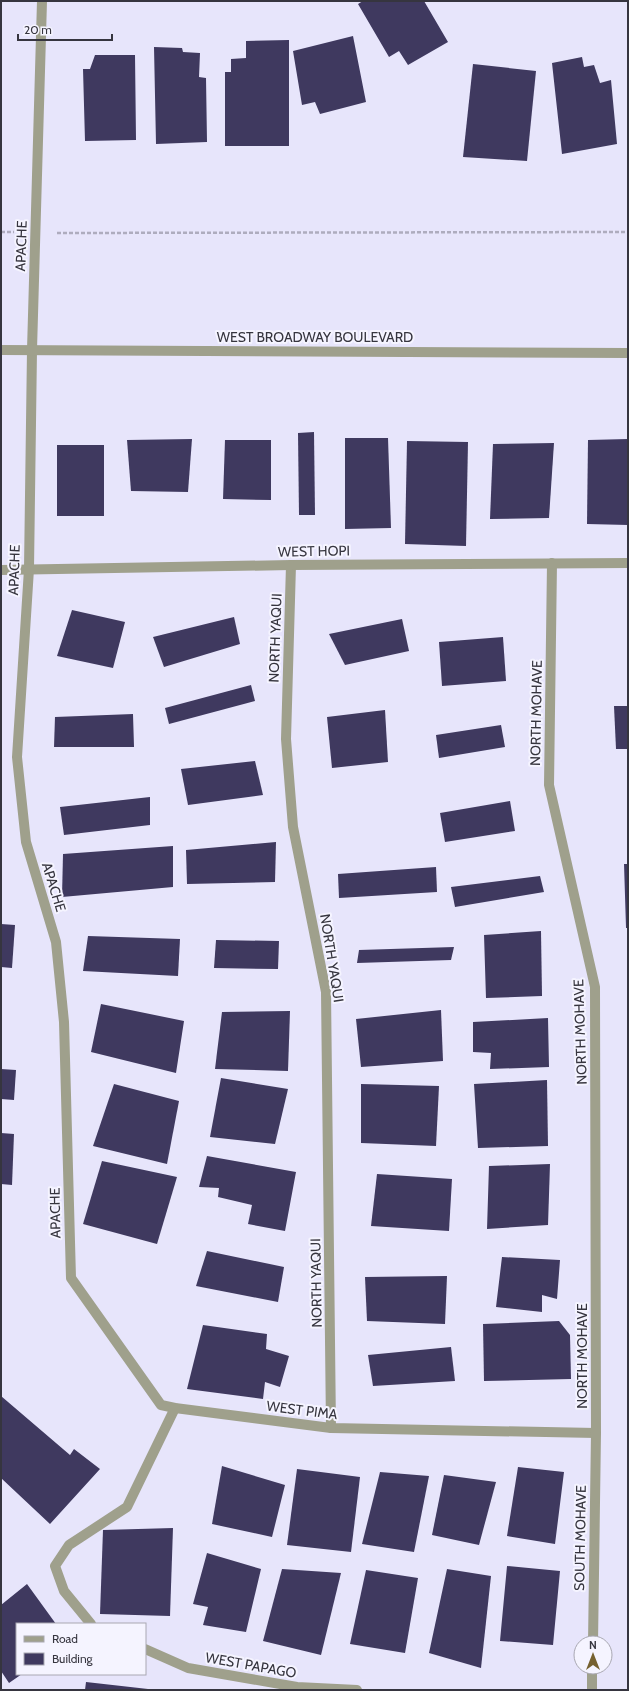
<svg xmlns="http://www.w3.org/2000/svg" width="629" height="1691" font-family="Cabin,sans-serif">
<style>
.building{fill:#3f395f}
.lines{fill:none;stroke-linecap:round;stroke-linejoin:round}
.path{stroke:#aeacbe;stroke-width:2.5;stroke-dasharray:4 2;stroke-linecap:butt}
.minor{stroke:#9fa08c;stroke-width:10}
.labels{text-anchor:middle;stroke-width:4;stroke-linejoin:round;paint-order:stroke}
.street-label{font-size:14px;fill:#36353f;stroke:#f5f4ff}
</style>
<rect width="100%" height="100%" fill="#e7e5fb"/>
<g class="building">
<path d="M363 1H424L448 42 408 65 399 51 389 57 358 4Z"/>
<path d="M353 36 366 102 320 114 315 102 302 105 293 51Z"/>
<path d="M289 40V146H225V72H231V59L246 58V41Z"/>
<path d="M154 47 182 48 183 52 200 53 199 77 206 78 207 142 156 144Z"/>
<path d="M95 55H135L136 140 85 141 83 69H90Z"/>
<path d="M582 57 584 67 594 65 600 83 611 80 617 144 562 154 552 63Z"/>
<path d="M473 64 536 71 527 161 463 157Z"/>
<path d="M314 432 315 515H299L298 433Z"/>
<path d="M345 438H388L391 528 345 529Z"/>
<path d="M192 439 188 492 131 491 127 440Z"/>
<path d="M628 439V525L587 524 588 440Z"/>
<path d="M225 440H271V500L223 499Z"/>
<path d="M407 441 468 442 466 546 405 544Z"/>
<path d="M554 443 549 518 490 519 493 444Z"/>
<rect x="57" y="445" width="47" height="71"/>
<path d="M72 610 125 622 113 668 57 656Z"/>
<path d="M234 617 240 644 164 667 153 637Z"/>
<path d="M402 619 409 651 345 665 329 634Z"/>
<path d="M503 637 506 681 442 686 439 642Z"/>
<path d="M251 685 255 701 169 724 165 708Z"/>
<path d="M614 706H628V749H616Z"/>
<path d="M385 710 388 762 332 768 327 717Z"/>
<path d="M133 714 134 747H54L55 717Z"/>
<path d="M501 725 505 747 439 758 436 735Z"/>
<path d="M255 761 263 795 188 805 181 769Z"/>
<path d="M150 797V825L64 835 60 807Z"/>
<path d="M510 801 515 831 445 842 440 813Z"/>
<path d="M276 842 275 882 187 884 186 850Z"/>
<path d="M173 846V887L62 897 63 854Z"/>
<path d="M624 864H628V928H626Z"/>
<path d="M436 867 437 892 339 898 338 874Z"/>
<path d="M540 876 544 892 455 907 451 887Z"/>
<path d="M1 924 15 925 12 968 1 967Z"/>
<path d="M541 931 542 996 486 998 484 935Z"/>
<path d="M88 936 180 939 178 976 83 971Z"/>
<path d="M216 940 279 941 278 969 214 968Z"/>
<path d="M454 947 451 960 357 963 359 950Z"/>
<path d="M101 1004 184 1021 176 1073 91 1052Z"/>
<path d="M441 1010 443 1061 361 1067 356 1019Z"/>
<path d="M290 1011 288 1071 215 1069 222 1012Z"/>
<path d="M548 1018 549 1067 490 1069 491 1053 473 1052V1022Z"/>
<path d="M1 1069 16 1070 14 1100 1 1099Z"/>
<path d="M221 1078 288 1089 275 1144 210 1137Z"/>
<path d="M547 1080 548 1146 478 1148 474 1084Z"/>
<path d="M114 1084 179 1101 167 1164 93 1146Z"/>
<path d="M361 1084 439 1086 436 1146 361 1143Z"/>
<path d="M1 1133 14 1134 12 1185 1 1184Z"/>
<path d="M207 1156 296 1172 285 1231 248 1224 252 1205 218 1197 219 1188 199 1187Z"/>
<path d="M102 1161 177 1177 157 1244 83 1224Z"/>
<path d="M550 1164 548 1225 487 1229 489 1166Z"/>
<path d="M377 1174 452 1179 449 1231 371 1226Z"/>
<path d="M207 1251 284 1267 278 1302 196 1286Z"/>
<path d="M502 1257 560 1260 557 1299 542 1295V1312L496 1307Z"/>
<path d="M447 1276 445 1324 367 1321 365 1277Z"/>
<path d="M559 1321 570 1335 571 1379 484 1381 483 1324Z"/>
<path d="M203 1325 267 1334 266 1349 289 1356 280 1387 265 1382 263 1399 187 1389Z"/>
<path d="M451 1347 455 1381 373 1386 368 1355Z"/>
<path d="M1 1396 70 1455 74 1449 100 1469 50 1524 1 1478Z"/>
<path d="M222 1466 285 1485 272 1537 212 1524Z"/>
<path d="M518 1467 564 1472 555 1544 507 1536Z"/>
<path d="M297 1469 360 1477 351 1552 287 1545Z"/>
<path d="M380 1472 429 1476 414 1552 362 1544Z"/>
<path d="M444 1475 496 1482 479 1545 432 1535Z"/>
<path d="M173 1528 170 1616 100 1614 103 1530Z"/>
<path d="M207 1553 261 1569 246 1632 203 1625 208 1607 193 1604Z"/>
<path d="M507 1566 560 1571 553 1645 500 1641Z"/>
<path d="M282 1569 341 1573 321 1655 263 1641Z"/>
<path d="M447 1569 491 1576 481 1668 429 1653Z"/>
<path d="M366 1570 418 1578 405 1653 350 1644Z"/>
<path d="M27 1584 56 1624H17V1674H22L9 1683 1 1671V1605Z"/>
<path d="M86 1682 148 1689V1690H85Z"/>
</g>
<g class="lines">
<g class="path">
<path d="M1 232H14"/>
<path d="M57 233 628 232"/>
</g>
<g class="minor">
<path d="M42 1 32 350 29 569 17 757 26 842 56 942 64 1022 71 1278 161 1405 175 1408 331 1428 596 1433"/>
<path d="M1 350 628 353"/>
<path d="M552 563 549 785 595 987 596 1433 593 1643"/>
<path d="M291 565 286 739 293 827 326 992 331 1428"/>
<path d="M1 570 291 565 628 563"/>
<path d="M91 1624 64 1591 55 1566 69 1545 127 1507 175 1408"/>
<path d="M145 1649 188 1668 297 1687 357 1690"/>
<path d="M592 1690V1667"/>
</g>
</g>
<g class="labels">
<g class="street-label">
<text transform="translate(21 246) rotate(-88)" y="5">APACHE</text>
<text x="315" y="342">WEST BROADWAY BOULEVARD</text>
<text transform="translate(314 551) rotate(-1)" y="5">WEST HOPI</text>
<text transform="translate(14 570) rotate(-88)" y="5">APACHE</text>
<text transform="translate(275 638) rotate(-88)" y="5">NORTH YAQUI</text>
<text transform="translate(536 713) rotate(-89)" y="5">NORTH MOHAVE</text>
<text transform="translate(54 887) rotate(73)" y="5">APACHE</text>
<text transform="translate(332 958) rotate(81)" y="5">NORTH YAQUI</text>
<text transform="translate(580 1032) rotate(-92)" y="5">NORTH MOHAVE</text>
<text transform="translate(55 1213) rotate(-91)" y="5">APACHE</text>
<text transform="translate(316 1283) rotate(-91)" y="5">NORTH YAQUI</text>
<text transform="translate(582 1356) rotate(-90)" y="5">NORTH MOHAVE</text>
<text transform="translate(302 1410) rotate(7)" y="5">WEST PIMA</text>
<text transform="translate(580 1538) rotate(-89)" y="5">SOUTH MOHAVE</text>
<text transform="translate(251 1665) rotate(10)" y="5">WEST PAPAGO</text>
</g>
</g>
<rect width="629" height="1691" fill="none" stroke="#36353f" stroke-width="4"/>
<rect x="16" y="1623" width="130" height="52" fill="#f5f4ff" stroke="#a9a8b2"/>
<rect x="24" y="1636" width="20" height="6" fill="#9fa08c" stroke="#a9a8b2"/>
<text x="52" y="1643" font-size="12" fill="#36353f">Road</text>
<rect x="24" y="1653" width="20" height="12" fill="#3f395f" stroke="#a9a8b2"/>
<text x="52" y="1663" font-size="12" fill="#36353f">Building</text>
<g transform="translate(593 1655)"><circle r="19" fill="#f5f4ff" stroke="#a9a8b2"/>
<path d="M0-3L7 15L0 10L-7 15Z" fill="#766130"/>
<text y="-6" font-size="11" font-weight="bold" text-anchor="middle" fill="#36353f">N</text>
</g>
<path d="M18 34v6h94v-6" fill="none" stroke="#36353f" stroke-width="2"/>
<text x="24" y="34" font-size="12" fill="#36353f" stroke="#f5f4ff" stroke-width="3" paint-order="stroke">20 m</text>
</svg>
